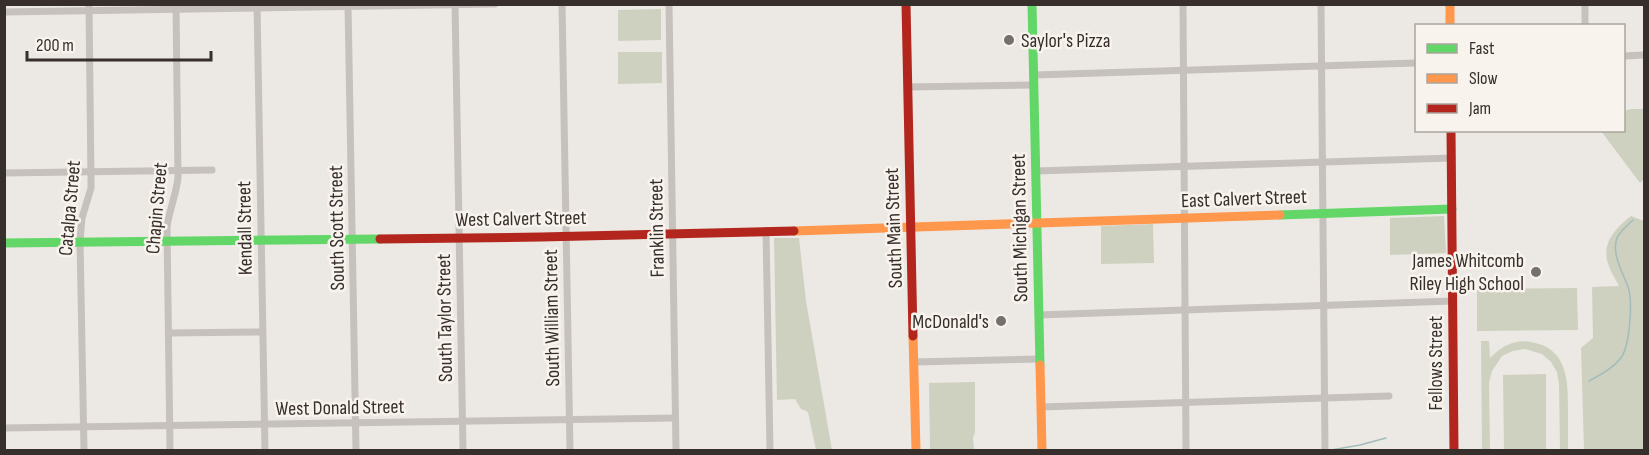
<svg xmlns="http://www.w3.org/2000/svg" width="1649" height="455" font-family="'Sofia Sans Condensed',sans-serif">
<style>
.green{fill:#ced1c0}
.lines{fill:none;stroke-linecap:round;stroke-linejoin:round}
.stream{stroke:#a2bcbb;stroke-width:1.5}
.street{stroke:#c6c1bd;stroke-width:7}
.fast{stroke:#63d668;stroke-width:9}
.slow{stroke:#ff974d;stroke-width:9}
.jam{stroke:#b3261e;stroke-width:9}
.poi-dot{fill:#76706c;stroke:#f8f3ed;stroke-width:2}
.labels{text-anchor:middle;stroke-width:5;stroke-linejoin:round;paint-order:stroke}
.poi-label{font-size:20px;fill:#372f2b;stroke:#f8f3ed;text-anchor:end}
.street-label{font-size:20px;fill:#372f2b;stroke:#f8f3ed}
</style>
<rect width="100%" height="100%" fill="#ece9e4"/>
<g class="green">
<path d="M661 9V40L618 41V10Z"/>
<path d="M618 52H662V83L618 84Z"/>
<path d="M1631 109H1644V179L1640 183 1601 131 1624 130V111Z"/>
<path d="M1444 216 1446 253 1390 255V218Z"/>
<path d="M1631 216 1644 221V450H1584L1581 348 1593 338 1592 287 1619 286C1615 278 1609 269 1607 260 1603 241 1617 227 1631 216Z"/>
<path d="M1153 224 1154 263 1101 264V226Z"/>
<path d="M774 238H799L806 301 832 450H816L808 412 801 409 795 399 777 400Z"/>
<path d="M1577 288 1578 330 1477 331V289Z"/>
<path d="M1481 341H1489L1490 358C1501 347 1514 339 1531 342 1567 348 1568 379 1568 408 1568 422 1568 436 1568 450H1560L1559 384 1557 372 1551 362 1542 354 1525 349 1513 351 1502 356 1492 371 1489 383 1490 450H1482Z"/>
<path d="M1546 374V450H1504L1503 375Z"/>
<path d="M975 382V432L973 438 974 450H930L929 383Z"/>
</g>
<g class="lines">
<g class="stream">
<path d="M1589 381C1600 375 1612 369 1620 359 1630 348 1633 301 1628 287 1623 273 1611 253 1617 238 1620 231 1628 225 1633 220"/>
<path d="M1331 450 1360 445 1386 438"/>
</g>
<g class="street">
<path d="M257 4 265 450"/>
<path d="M348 4 356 450"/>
<path d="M455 4 463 450"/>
<path d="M562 4 570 450"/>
<path d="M669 4 676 450"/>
<path d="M1183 4 1186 450"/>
<path d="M1321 4 1325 450"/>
<path d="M1585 4V26"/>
<path d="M4 12 495 4"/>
<path d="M1624 56 1644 55"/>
<path d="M1034 75 1416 63"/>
<path d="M908 87 1034 85"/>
<path d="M1036 171 1452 158"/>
<path d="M4 173 212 170"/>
<path d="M766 231 770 450"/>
<path d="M1038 315 1453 301"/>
<path d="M169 333 262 332"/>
<path d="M915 362 1040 359"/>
<path d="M1041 407 1389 396"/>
<path d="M4 428 675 418"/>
<path d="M84 450 80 241 82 218 91 188V180L89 4"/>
<path d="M170 450 167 227C169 211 176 195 178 178L176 4"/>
</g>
<g class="fast">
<path d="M1032 4 1040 365"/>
<path d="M1280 215 1452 209"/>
<path d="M4 243 380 239"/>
</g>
<g class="slow">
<path d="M1450 4V26"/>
<path d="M794 231 1280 215"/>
<path d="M913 336 916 450"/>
<path d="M1040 365 1042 450"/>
</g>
<g class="jam">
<path d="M906 4 913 336"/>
<path d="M1451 130 1454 450"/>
<path d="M380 239 541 237 794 231"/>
</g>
</g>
<g class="poi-dot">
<circle cx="1009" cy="40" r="6"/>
<circle cx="1536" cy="272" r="6"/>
<circle cx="1001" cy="321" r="6"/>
</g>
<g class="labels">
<g class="poi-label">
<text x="1021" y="47" text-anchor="start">Saylor's Pizza</text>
<text x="1524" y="267">James Whitcomb<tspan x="1524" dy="23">Riley High School</tspan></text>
<text x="989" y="328">McDonald's</text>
</g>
<g class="street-label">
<text transform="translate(1244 198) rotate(-2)" y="7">East Calvert Street</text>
<text transform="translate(69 208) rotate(-85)" y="7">Catalpa Street</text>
<text transform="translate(156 208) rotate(-85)" y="7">Chapin Street</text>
<text transform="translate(521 218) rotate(-1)" y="7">West Calvert Street</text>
<text transform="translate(244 228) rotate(-91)" y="7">Kendall Street</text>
<text transform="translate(336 228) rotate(-91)" y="7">South Scott Street</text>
<text transform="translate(656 228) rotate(-91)" y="7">Franklin Street</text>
<text transform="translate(893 228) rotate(-92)" y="7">South Main Street</text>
<text transform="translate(1019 228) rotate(-91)" y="7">South Michigan Street</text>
<text transform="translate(444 318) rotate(-91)" y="7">South Taylor Street</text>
<text transform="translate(551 318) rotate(-91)" y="7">South William Street</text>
<text transform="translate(1435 363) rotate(-90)" y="7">Fellows Street</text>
<text transform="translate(340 407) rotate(-1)" y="7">West Donald Street</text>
</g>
</g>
<rect width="1649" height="455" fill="none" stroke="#372f2b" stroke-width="12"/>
<rect x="1415" y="24" width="210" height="108" fill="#f8f3ed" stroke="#aba59f" stroke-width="1.5"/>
<rect x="1427" y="44" width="30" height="9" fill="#63d668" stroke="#aba59f" stroke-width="1.5"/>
<text x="1469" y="54" font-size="18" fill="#372f2b">Fast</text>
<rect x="1427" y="74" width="30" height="9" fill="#ff974d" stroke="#aba59f" stroke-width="1.5"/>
<text x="1469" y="84" font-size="18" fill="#372f2b">Slow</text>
<rect x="1427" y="104" width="30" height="9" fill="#b3261e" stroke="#aba59f" stroke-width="1.5"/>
<text x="1469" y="114" font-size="18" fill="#372f2b">Jam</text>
<path d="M27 51v9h184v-9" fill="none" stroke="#372f2b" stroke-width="3"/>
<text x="36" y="51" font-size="18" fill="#372f2b" stroke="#f8f3ed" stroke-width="4.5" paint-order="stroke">200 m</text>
</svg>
